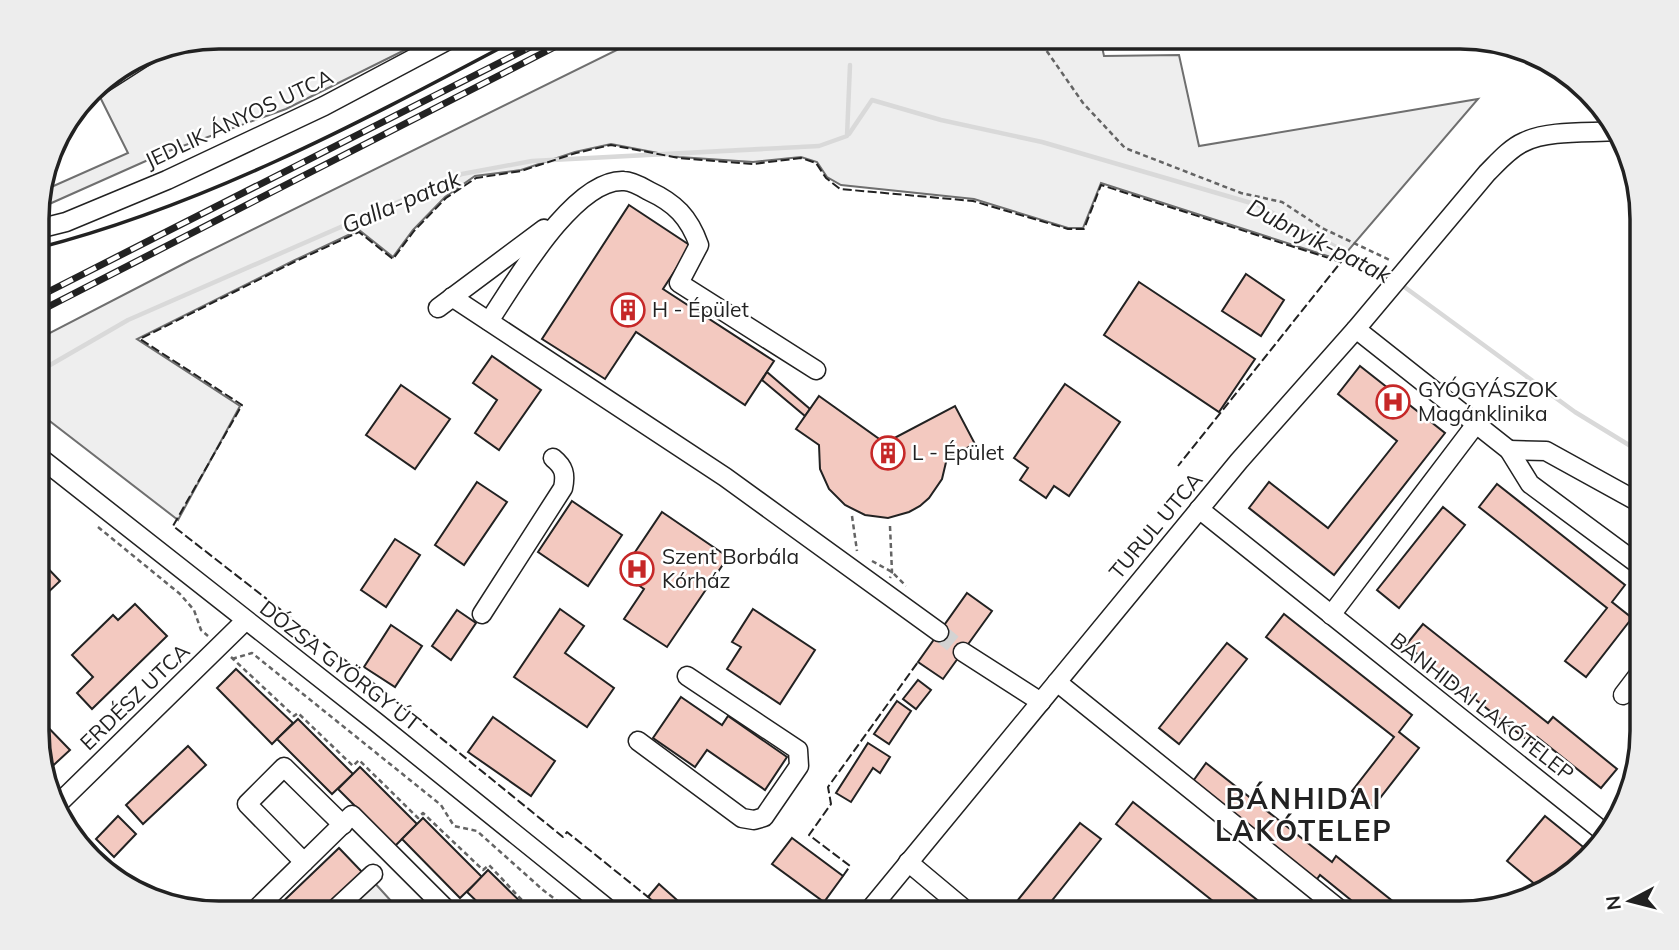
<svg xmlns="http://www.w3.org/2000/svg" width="1679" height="950" font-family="Mulish,sans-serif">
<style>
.green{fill:#eee;stroke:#6f6f6f;stroke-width:2}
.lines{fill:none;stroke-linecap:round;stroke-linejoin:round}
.stream{stroke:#d9d9d9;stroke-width:4.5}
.building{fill:#f3c9c0;stroke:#222;stroke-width:2}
.minor-tunnel{stroke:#d3d3d3;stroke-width:18;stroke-dasharray:18 9;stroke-linecap:butt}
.minor-casing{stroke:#222;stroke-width:21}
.path{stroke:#646464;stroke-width:2.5;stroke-dasharray:5 3.5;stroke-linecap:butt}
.minor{stroke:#fff;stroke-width:18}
.rail-casing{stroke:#222;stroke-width:7}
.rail{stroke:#fff;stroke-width:4.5;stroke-dasharray:13;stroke-linecap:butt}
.fence{stroke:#222;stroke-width:2;stroke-dasharray:9 3.5;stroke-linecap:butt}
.wall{stroke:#222;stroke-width:3.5}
.labels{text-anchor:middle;stroke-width:5;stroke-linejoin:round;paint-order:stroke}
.street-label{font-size:21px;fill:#222;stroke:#fff}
.poi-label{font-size:21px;fill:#222;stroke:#fff;text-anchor:start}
.water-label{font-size:23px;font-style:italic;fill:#222;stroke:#fff}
.district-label{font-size:28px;font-weight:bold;letter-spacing:2px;fill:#222;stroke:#fff}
.rim{fill:none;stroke:#222;stroke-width:3.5}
</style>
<rect width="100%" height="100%" fill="#fff"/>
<g class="green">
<path d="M219 37H431L286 109 166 152 38 209 40 192 128 153 99 95 173 46Z"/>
<path d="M643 37H1100L1104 56 1179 55 1199 146 1478 99 1340 260 1101 183 1083 228H1068L974 199 841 185 827 177 817 162 801 157 753 162 679 157 611 144 575 152 521 170 475 176 445 197 413 230 393 257 359 230 293 261 137 339 240 406 178 520 38 412V339L191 260Z"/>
<path d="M372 880 402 913H337Z"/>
</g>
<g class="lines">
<g class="stream">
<path d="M849 134 872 100 941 120 1042 142 1258 205 1392 277"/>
<path d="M1399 283 1575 412 1642 453"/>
<path d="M38 372 128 320 462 174 532 161 819 146 847 136 850 65"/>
</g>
</g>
<g class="building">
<path d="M629 205 691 246 663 289 774 361 745 405 636 332 605 379 542 339Z"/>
<path d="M1246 274 1284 300 1261 336 1222 311Z"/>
<path d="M1139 282 1255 359 1219 412 1104 335Z"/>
<path d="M492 356 541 390 499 450 475 433 497 400 473 383Z"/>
<path d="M1360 366 1445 433 1334 575 1249 508 1269 482 1328 528 1397 441 1338 394Z"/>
<path d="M767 372 810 409 805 416 762 380Z"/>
<path d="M1065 384 1120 422 1069 496 1054 486 1046 498 1020 480 1028 468 1014 458Z"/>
<path d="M401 385 450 419 415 469 366 435Z"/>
<path d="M819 396 885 443 955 406 975 444 947 458 942 479 929 498 920 506 909 512 888 518 865 515 845 505 829 489 820 469 819 445 796 429Z"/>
<path d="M477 482 507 502 464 565 435 545Z"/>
<path d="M1497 484 1625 585 1612 602 1632 618 1586 677 1565 661 1607 608 1479 507Z"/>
<path d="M572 501 622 535 588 586 538 552Z"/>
<path d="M1443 507 1465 525 1399 608 1377 590Z"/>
<path d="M662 512 728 557 667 647 624 619 644 589 621 573Z"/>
<path d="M395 539 420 555 386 607 361 590Z"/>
<path d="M38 558 60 581 38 602Z"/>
<path d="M967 593 992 611 943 679 918 662Z"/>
<path d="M135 604 167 636 92 709 77 693 93 677 72 655 113 615 118 620Z"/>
<path d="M560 609 584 626 565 653 614 688 587 727 514 677Z"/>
<path d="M753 609 815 650 780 704 727 669 741 647 732 642Z"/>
<path d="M457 610 476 623 451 660 432 646Z"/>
<path d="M1284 614 1412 715 1399 732 1419 748 1373 807 1352 791 1394 737 1266 637Z"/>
<path d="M1423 624 1548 723 1553 717 1617 769 1601 788 1537 737 1532 744 1406 645Z"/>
<path d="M391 625 422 646 395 687 364 667Z"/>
<path d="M1227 643 1247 659 1179 744 1159 728Z"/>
<path d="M236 669 293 723 272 744 217 688Z"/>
<path d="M918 680 931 690 916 709 903 699Z"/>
<path d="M681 697 722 725 728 716 787 757 765 790 707 750 695 767 653 738Z"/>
<path d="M897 701 911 711 889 744 874 734Z"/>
<path d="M38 717 70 750 45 773 38 754Z"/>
<path d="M493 717 555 761 531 796 468 752Z"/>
<path d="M298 719 353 774 332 794 277 739Z"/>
<path d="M868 743 890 757 880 773 873 768 851 802 836 793Z"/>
<path d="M188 746 206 765 143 824 126 805Z"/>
<path d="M1206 763 1332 862 1336 856 1400 907 1395 913H1367L1320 875 1315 882 1191 784Z"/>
<path d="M360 767 417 824 395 846 338 789Z"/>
<path d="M1133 802 1261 903 1253 913H1228L1116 824Z"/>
<path d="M118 816 136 834 114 857 96 839Z"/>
<path d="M1545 816 1587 850 1551 889 1543 891 1507 861Z"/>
<path d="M423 818 482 877 460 898 402 839Z"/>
<path d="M1080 823 1101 839 1042 913H1022L1013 906Z"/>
<path d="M792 838 843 876 824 902 772 864Z"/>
<path d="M339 848 363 873 321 913H271Z"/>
<path d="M488 870 532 913H489L467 892Z"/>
<path d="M659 884 686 908 681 913H667L648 897Z"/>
</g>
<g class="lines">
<path class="minor-tunnel" d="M939 632 963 652"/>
<defs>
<g id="minor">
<path d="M94 89 155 50"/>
<path d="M38 229 66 222 167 180 324 106 454 37"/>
<path d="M452 297 725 477 939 632"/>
<path d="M438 308 544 229 548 231"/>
<path d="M489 321C514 284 574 178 624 181 632 181 642 187 649 191 675 203 689 217 699 245L679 283 816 370"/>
<path d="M1356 329 1509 450 1530 484 1642 567"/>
<path d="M1509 450 1546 451 1642 504"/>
<path d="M38 456 376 722 613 913"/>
<path d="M1199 509 1606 834"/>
<path d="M482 614 563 488C566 474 564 467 553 458"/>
<path d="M1331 615 1476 424"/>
<path d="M963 652 1041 702"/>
<path d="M1057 682 1344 913"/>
<path d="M1623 695 1642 670"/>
<path d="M638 741 742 818 754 820 764 817 799 766 798 750 687 676"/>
<path d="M57 805 245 621"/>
<path d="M1615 825 1623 806"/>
<path d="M304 862 247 804 284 767 343 825"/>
<path d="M908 862 969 913"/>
<path d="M252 913 352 815 450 913"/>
<path d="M331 913 373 874"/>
<path d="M867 913 1239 461 1356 329 1487 173C1498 162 1510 148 1524 142 1548 130 1589 133 1616 131"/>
</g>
</defs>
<use href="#minor" class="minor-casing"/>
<g class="path">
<path d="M1037 37 1083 103 1125 148 1241 193 1282 202 1322 228 1392 261"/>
<path d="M852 516 857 551"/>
<path d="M890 526 892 572 890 578"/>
<path d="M98 527 180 594 194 610 201 630 208 636"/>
<path d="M872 561 892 572 906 586"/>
<path d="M231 657 294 716 298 713 353 766 359 760 418 818 423 813 483 870 489 865 534 913"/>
<path d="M232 659 252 653 441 805 454 826 477 831 543 890 573 913"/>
</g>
<use href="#minor" class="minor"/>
<defs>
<g id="rail">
<path d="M38 297 550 37"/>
<path d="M38 312 574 37"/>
</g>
</defs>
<use href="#rail" class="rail-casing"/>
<use href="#rail" class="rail"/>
<g class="fence">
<path d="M843 876 850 866 809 835 831 804 828 787 918 662"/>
<path d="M650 895 648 897 567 832 563 837 335 652 173 526 242 405 140 339 294 262 359 232 393 259 414 231 446 198 476 178 521 171 576 153 611 145 679 158 753 164 801 158 816 163 826 178 840 189 973 201 1068 229H1084L1101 185 1341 262 1178 466"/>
<path d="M824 902 835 911 833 913"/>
</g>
<path class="wall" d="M38 248C209 204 366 119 521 37"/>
</g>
<defs>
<symbol id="building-ring" viewBox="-11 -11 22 22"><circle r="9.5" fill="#fff" stroke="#c62828" stroke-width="1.5"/><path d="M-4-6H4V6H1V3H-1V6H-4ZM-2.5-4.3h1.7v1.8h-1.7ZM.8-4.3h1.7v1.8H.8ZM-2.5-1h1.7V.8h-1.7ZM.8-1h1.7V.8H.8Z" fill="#c62828"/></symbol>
<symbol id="hospital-ring" viewBox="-11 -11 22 22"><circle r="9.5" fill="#fff" stroke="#c62828" stroke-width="1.5"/><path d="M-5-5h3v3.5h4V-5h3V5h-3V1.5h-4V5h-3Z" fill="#c62828"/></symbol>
</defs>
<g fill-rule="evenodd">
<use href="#building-ring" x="609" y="291" width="38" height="38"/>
<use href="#hospital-ring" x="1374" y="383" width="38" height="38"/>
<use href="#building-ring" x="869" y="434" width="38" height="38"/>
<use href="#hospital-ring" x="618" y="550" width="38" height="38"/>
</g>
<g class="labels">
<g class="street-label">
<text transform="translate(239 119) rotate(-25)" y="7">JEDLIK ÁNYOS UTCA</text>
<text transform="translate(1156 526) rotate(-50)" y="7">TURUL UTCA</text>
<text transform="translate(340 666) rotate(38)" y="7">DÓZSA GYÖRGY ÚT</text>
<text transform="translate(135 697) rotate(-44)" y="7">ERDÉSZ UTCA</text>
<text transform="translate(1482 707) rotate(38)" y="7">BÁNHIDAI LAKÓTELEP</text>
</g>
<g class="poi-label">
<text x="652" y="317">H - Épület</text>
<text x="1418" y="397">GYÓGYÁSZOK<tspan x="1418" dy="24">Magánklinika</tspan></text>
<text x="912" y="460">L - Épület</text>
<text x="662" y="564">Szent Borbála<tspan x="662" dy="24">Kórház</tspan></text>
</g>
<g class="water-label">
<text transform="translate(401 202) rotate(-23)" y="8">Galla-patak</text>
<text transform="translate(1319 241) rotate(27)" y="8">Dubnyik-patak</text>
</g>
<g class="district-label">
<text x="1304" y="809">BÁNHIDAI<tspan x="1304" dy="32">LAKÓTELEP</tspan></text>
</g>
</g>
<path d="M0 0H1679V950H0ZM219 49H1460A170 170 0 0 1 1630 219V731A170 170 0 0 1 1460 901H219A170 170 0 0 1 49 731V219A170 170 0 0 1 219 49Z" fill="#ededed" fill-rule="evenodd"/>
<path class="rim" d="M219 49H1460A170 170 0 0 1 1630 219V731A170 170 0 0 1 1460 901H219A170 170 0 0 1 49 731V219A170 170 0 0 1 219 49Z"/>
<g transform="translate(1630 901) rotate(263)" stroke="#ffffff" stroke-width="5" paint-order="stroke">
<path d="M0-5L12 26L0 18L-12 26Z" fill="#222222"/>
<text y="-10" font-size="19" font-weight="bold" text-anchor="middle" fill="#222222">N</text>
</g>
</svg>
